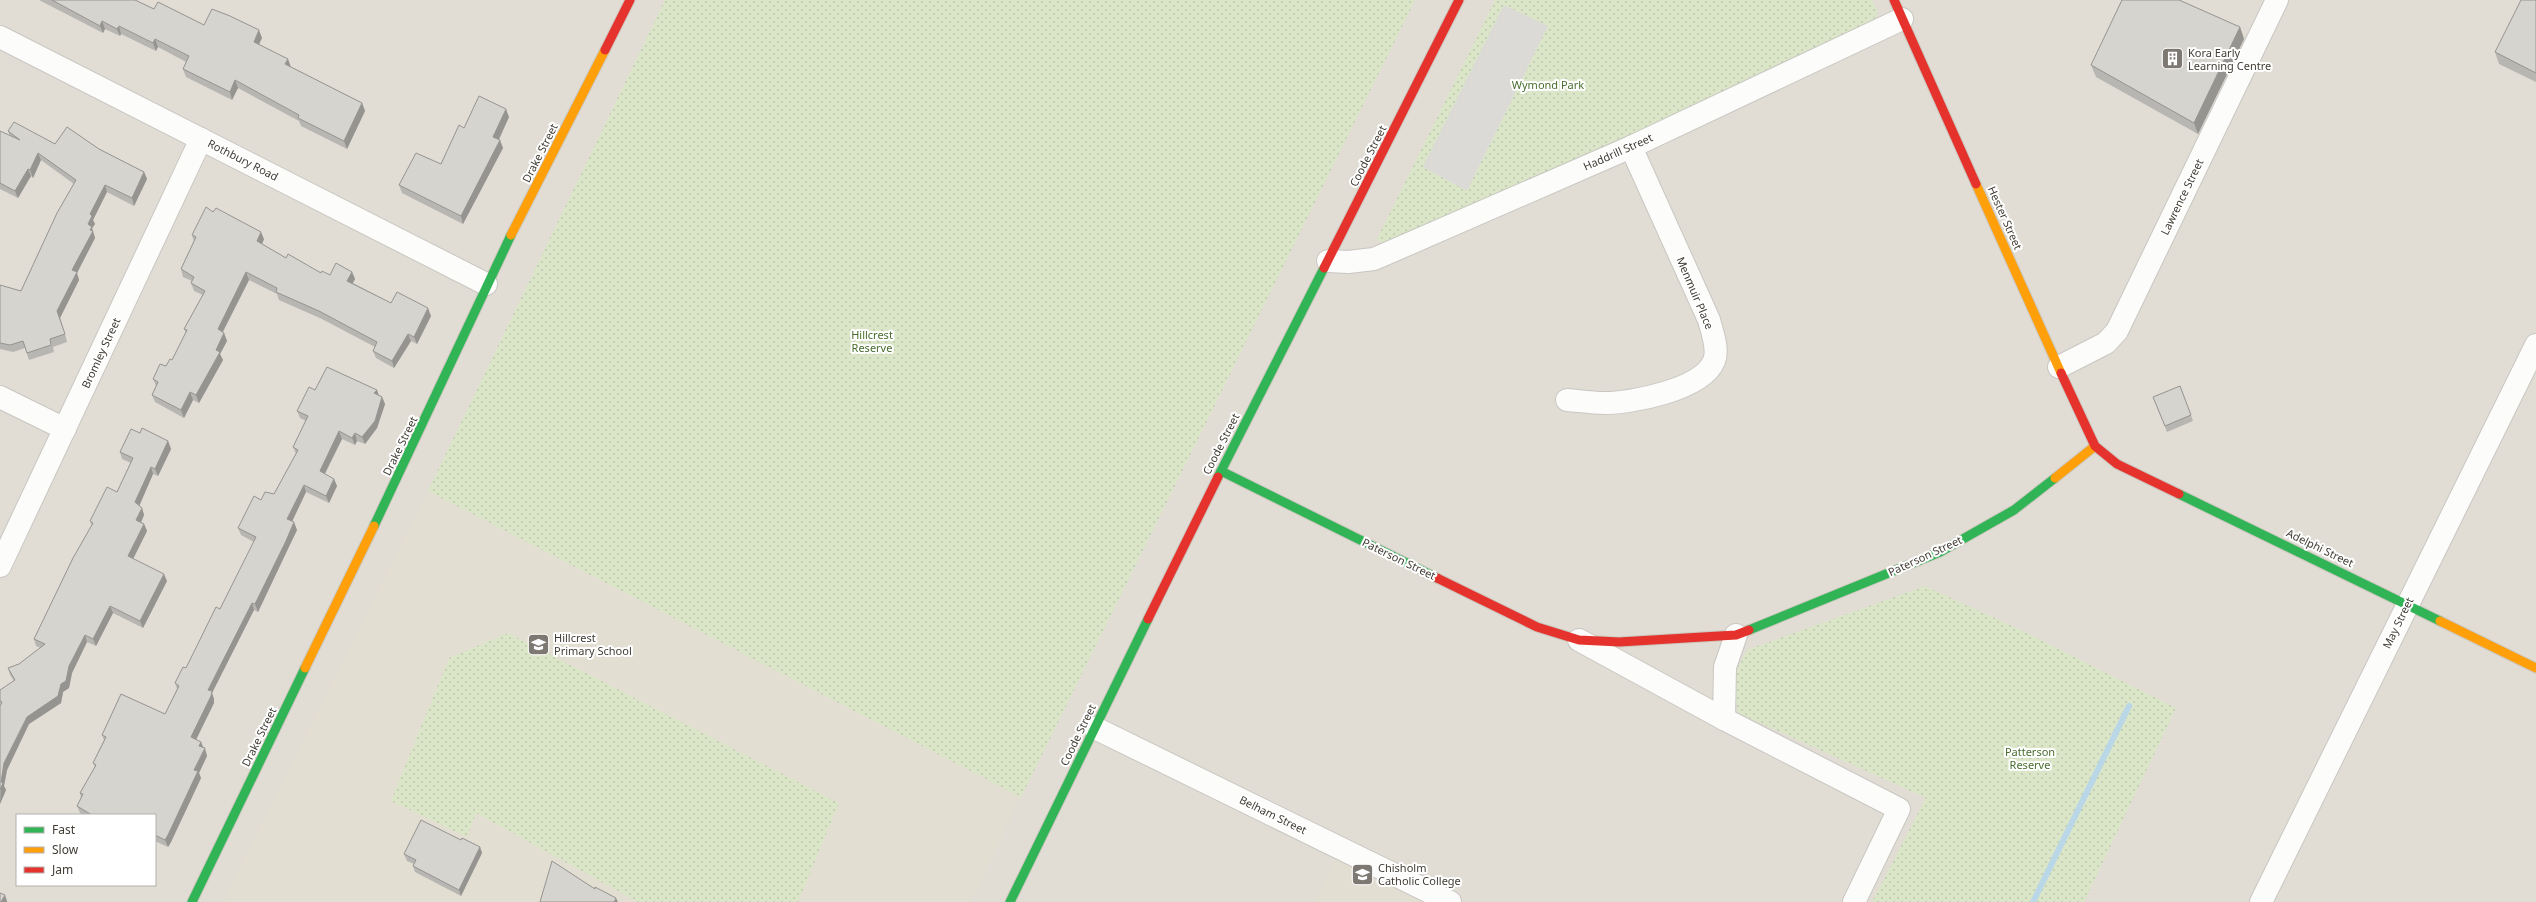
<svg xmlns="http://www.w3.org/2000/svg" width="2536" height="902" font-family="'Noto Sans',sans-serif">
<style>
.residential{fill:#e1dcd4;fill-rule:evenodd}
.education{fill:#e3ded2}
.park{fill:url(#park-dots)}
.parking{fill:#dcdad6}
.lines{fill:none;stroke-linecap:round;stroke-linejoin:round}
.stream{stroke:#bad7e7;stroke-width:6}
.street-casing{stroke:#c9c7c2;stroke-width:24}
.fast-casing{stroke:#cbc7be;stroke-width:11}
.slow-casing{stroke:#cbc7be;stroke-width:11}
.jam-casing{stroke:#cbc7be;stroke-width:11}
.street{stroke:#fcfcfb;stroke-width:22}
.fast{stroke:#30b455;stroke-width:9}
.slow{stroke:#ff9f0a;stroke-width:9}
.jam{stroke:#e5322d;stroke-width:9}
.wall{fill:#b8b6b2}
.shaded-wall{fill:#969491}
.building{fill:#d6d4cf;stroke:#969491}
.labels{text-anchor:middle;stroke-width:4;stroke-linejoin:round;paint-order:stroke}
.poi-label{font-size:11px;fill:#413c34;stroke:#fff;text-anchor:start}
.park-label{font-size:11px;fill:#486d2e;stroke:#fff}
.street-label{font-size:11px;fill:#413c34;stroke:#fff}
</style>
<defs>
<pattern id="park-dots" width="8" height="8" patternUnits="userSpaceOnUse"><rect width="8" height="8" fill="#dbe6c8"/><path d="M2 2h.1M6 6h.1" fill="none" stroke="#bdc6ac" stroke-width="1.8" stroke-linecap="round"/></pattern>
</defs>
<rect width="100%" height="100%" fill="#edebe6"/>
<path class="residential" d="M0 0H2536V902H0ZM17 815H155V885H17Z"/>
<g class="education">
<path d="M428 491 1021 797 970 902H224Z"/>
<path d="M1341 847 1453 902H1314Z"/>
</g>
<g class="park">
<path d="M665 0H1415L1021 797 428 491Z"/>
<path d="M1495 0H1872L1878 13 1862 35 1391 251 1377 239Z"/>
<path d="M1925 586 2025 632 2176 708 2084 902H1872L1926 798 1738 713 1732 678 1747 650Z"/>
<path d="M508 633 839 803 798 902H638L476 813 467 837 391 801 449 658Z"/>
</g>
<path class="parking" d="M1504 5 1548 26 1467 191 1423 167Z"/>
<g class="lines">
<path class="stream" d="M2033 902 2129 706"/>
<defs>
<g id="street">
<path d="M0 37 486 284"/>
<path d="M1328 261 1348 262 1374 259 1631 147 1902 19"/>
<path d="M2059 367 2106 343 2117 331 2277 0"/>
<path d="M0 397 65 429"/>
<path d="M1567 400C1579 401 1592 403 1604 403 1631 403 1702 390 1714 361 1719 349 1712 332 1709 320L1631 147"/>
<path d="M0 566 201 139"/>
<path d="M1579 640 1724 719 1899 809 1854 902"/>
<path d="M1724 719 1725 667 1736 635"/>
<path d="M1095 728 1450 902"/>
<path d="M2261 902 2536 345"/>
</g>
<g id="fast">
<path d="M1221 471 1437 578"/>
<path d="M1218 477 1324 268"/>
<path d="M2179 494 2440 621"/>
<path d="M374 526 511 235"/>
<path d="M1749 630 1940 552 2014 510 2055 478"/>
<path d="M192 902 305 668"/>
<path d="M1010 902 1148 619"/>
</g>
<g id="slow">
<path d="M1976 184 2061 373"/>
<path d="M511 235 605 50"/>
<path d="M2055 478 2095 446"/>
<path d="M2440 621 2536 668"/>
<path d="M305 668 374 526"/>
</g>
<g id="jam">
<path d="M1894 0 1976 184"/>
<path d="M605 50 630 0"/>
<path d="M1324 268 1459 0"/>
<path d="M2061 373 2095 446 2117 464 2179 494"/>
<path d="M1437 578 1537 627 1579 640 1619 642 1736 635 1749 630"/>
<path d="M1148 619 1218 477"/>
</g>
</defs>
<use href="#street" class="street-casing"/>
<use href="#fast" class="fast-casing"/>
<use href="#slow" class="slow-casing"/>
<use href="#jam" class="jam-casing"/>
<use href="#street" class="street"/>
<use href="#fast" class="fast"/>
<use href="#slow" class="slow"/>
<use href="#jam" class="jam"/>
</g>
<g class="wall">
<path d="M39 0H135L154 9 204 25 262 38 259 45 291 67 362 103 365 111 347 149 301 126 299 121 238 88 232 100 186 77 183 69 186 62 158 47 156 51 121 34 120 36 105 29 103 33Z"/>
<path d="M2536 0V82L2499 64 2495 52Z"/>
<path d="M2240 27 2244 39 2198 134 2096 77 2091 65Z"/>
<path d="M509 117 499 140 503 148 463 224 402 193 399 185 441 164 464 128Z"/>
<path d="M0 131 10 136 8 131 55 144 99 149 144 172 147 179 134 206 107 192 93 220 95 224 92 228 95 238 77 273 79 280 60 318 67 342 53 347 54 352 29 360 25 348 13 352 0 349V285L21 291 74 184 41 160 33 178 31 176 18 198 0 189Z"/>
<path d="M192 235 264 239 262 244 286 258 321 273 330 275 352 272 355 279 353 283 391 303 431 316 417 344 411 341 394 368 376 358 373 351 375 347 322 319 279 300 277 294 249 280 223 332 224 333 227 341 220 354 223 360 199 403 193 400 184 418 155 402 152 395 156 386 153 379 172 360 186 333 184 329 203 295 194 291 191 283 192 281 183 277 181 269 194 241Z"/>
<path d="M2180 386 2193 421 2167 432 2153 397Z"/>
<path d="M315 390H377L379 395 382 397 385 404 377 428 365 444 357 441 355 445 342 439 325 474 334 479 337 486 329 503 306 492 292 521 297 530 288 548 258 612 254 610 212 693 214 699V703L196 739 201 742 203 748 207 756 199 773 201 778 171 842 168 847 157 842H155V815H83L80 813 77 806 81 798 80 793 95 767 93 763 104 740 102 735 165 714 177 689 175 683 186 668 220 609 254 542 241 535 238 528 261 500 274 494 296 454 293 447 306 421 300 418 297 411Z"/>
<path d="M140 433 168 441 171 449 158 476 153 474 139 505 142 508 144 515 141 522 144 524 147 531 133 559 167 581 143 628 113 613 96 646 87 642 72 673 69 688 63 692 61 703 29 724 7 770 4 786 6 790 0 804V690L14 681 10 675 8 668 19 664 41 648 36 646 34 639 92 526 90 521 117 492 131 463 122 459 120 452Z"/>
<path d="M461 840 480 847 482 853 461 896 415 872 413 866 414 864 407 861 404 854Z"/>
</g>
<g class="shaded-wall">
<path d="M102 21 105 29 103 33 100 26Z"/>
<path d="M119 26 121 34 120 36 117 29Z"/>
<path d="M2240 27 2244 39 2198 134 2194 123Z"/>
<path d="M259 30 262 38 256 50 254 42Z"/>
<path d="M155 39 158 47 156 51 153 43Z"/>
<path d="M288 59 291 67 285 64Z"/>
<path d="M235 80 238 88 232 100 230 92Z"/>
<path d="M362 103 365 111 347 149 344 141Z"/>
<path d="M506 109 509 117 496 145 493 137Z"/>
<path d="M500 140 503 148 463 224 461 216Z"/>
<path d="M38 153 41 160 33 178 30 170Z"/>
<path d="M28 169 31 176 18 198 15 191Z"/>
<path d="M144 172 147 179 134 206 132 198Z"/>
<path d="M105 185 107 192 93 220 95 224 92 228 95 238 77 273 79 280 60 318 67 342 57 311 88 224 90 214Z"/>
<path d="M261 232 264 239 260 249 257 241Z"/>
<path d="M246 272 249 280 220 337 218 329Z"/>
<path d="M352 272 355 279 350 288 347 281Z"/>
<path d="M428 308 431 316 417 344 414 337Z"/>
<path d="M224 333 227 341 220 354 223 360 199 403 196 395 216 350Z"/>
<path d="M408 334 411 341 394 368 392 361Z"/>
<path d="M377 390 379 397 374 393Z"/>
<path d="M190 392 193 400 184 418 181 410Z"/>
<path d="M382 397 385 404 377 428 365 444 362 437Z"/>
<path d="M339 431 342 439 322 479 320 471Z"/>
<path d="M355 433 357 441 355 445 352 438Z"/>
<path d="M168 441 171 449 158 476 155 469Z"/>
<path d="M151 467 153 474 138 509 135 502Z"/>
<path d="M334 479 337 486 329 503 326 496Z"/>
<path d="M304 485 306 492 290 526 287 519Z"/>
<path d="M142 508 144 515 139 527 136 520Z"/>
<path d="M294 522 297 530 258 612 255 604Z"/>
<path d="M144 524 147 531 131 563 128 556Z"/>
<path d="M164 574 167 581 143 628 140 621Z"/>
<path d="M252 603 254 610 212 693 214 699V703L194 744 191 737 208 690Z"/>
<path d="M110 606 113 613 96 646 93 639Z"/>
<path d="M85 635 87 642 72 673 69 688 63 692 61 703 29 724 7 770 4 786 6 790 0 804 1 782 4 763 27 717 69 666Z"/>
<path d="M201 742 204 749 199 746Z"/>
<path d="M205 748 207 756 199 773 201 778 171 842 168 847 165 840 194 770Z"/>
<path d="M480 847 482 853 461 896 459 890Z"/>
<path d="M5 895 7 901V902H1Z"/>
<path d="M616 898 618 902H614Z"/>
</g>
<g class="building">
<path d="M52 0H135L154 9 158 2 204 25 212 9 230 16 259 30 254 42 288 59 285 64 362 103 344 141 298 118 299 115 235 80 230 92 183 69 189 56 155 39 153 43 119 26 117 29 102 21 100 26Z"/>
<path d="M2122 0H2179L2240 27 2194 123 2091 65Z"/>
<path d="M2521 0H2536V73L2495 52Z"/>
<path d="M479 96 506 109 493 137 500 140 461 216 399 185 416 153 441 164 459 125 464 128Z"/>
<path d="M14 122 55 144 67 127 99 149 144 172 132 198 105 185 90 214 92 216 88 224 92 227 90 230 93 231 72 270 77 272 57 311 65 334 50 339 51 345 27 353 23 341 10 345 0 343V285L21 291 57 213 76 180 38 153 30 170 28 169 15 191 0 183V131L20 140 8 131Z"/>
<path d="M206 207 213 212 216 208 261 232 257 241 286 258 288 254 321 273 322 271 330 275 336 263 352 272 347 281 391 303 397 292 428 308 414 337 408 334 392 361 373 351 377 342 319 311 276 292 277 288 246 272 218 329 224 333 216 350 220 352 196 395 190 392 181 410 152 395 158 382 153 379 160 364 166 366 170 359 172 360 187 330 184 329 205 291 191 283 194 277 181 269 196 237 192 235Z"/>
<path d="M327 367 377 390 374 393 382 397 375 421 362 437 355 433 352 438 339 431 320 471 334 479 326 496 304 485 287 519 294 522 286 541 255 604 252 603 208 690 212 691 211 696 191 737 201 742 199 746 205 748 194 770 198 771 168 835 165 840 155 835V815H92L77 806 83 794 80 793 96 765 93 763 106 737 102 735 121 694 165 714 179 686 175 683 183 667 186 668 216 607 220 609 256 537 238 528 254 496 261 500 265 492 274 494 298 450 293 447 308 416 297 411 309 387 315 390Z"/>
<path d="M2180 386 2191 415 2165 426 2153 397Z"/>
<path d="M142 428 168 441 155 469 151 467 135 502 142 508 136 520 144 524 128 556 164 574 140 621 110 606 93 639 85 635 69 666 66 681 61 684 58 696 27 717 4 763 1 782 3 783 0 790V706L2 702 0 701V690L15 680 8 668 19 664 45 644 34 639 73 558 93 523 90 521 107 487 117 492 133 458 120 452 131 429 140 433Z"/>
<path d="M421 820 461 840 462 838 480 847 459 890 413 866 416 860 404 854Z"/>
<path d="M552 861 595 889V887L616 898 614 902H540Z"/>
<path d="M0 893 5 895 1 902H0Z"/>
</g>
<defs>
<symbol id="building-square" viewBox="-11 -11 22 22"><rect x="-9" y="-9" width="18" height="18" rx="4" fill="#7d7972" stroke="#fff"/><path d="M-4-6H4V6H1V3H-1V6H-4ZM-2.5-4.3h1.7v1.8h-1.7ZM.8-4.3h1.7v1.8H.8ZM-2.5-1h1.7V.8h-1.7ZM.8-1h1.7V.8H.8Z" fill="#fff"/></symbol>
<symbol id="school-square" viewBox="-11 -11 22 22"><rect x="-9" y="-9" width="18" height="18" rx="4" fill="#7d7972" stroke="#fff"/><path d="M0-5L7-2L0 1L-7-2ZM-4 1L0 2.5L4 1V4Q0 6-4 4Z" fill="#fff"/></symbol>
</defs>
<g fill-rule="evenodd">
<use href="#building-square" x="2160" y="46" width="25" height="25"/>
<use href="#school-square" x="526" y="632" width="25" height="25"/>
<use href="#school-square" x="1350" y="862" width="25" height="25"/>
</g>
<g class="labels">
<g class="poi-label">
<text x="2188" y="57">Kora Early<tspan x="2188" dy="13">Learning Centre</tspan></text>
<text x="554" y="642">Hillcrest<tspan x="554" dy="13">Primary School</tspan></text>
<text x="1378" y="872">Chisholm<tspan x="1378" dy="13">Catholic College</tspan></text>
</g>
<g class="park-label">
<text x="1548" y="89">Wymond Park</text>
<text x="872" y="339">Hillcrest<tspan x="872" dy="13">Reserve</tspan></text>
<text x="2030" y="756">Patterson<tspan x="2030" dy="13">Reserve</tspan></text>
</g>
<g class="street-label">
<text transform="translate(1618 152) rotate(-24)" y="4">Haddrill Street</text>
<text transform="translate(540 153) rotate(-63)" y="4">Drake Street</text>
<text transform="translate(1368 156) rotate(-63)" y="4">Coode Street</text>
<text transform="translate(243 160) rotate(27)" y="4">Rothbury Road</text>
<text transform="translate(2182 197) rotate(-64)" y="4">Lawrence Street</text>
<text transform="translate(2005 218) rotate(66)" y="4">Hester Street</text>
<text transform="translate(1695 293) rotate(67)" y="4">Menmuir Place</text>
<text transform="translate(101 353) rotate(-65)" y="4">Bromley Street</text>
<text transform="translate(1221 444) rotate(-63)" y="4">Coode Street</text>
<text transform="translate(400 446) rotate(-64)" y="4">Drake Street</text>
<text transform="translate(2320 548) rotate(26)" y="4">Adelphi Street</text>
<text transform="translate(1925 556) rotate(-25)" y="4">Paterson Street</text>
<text transform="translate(1399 559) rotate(26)" y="4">Paterson Street</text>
<text transform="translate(2398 623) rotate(-64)" y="4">May Street</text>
<text transform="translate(1078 735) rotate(-64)" y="4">Coode Street</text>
<text transform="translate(259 737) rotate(-64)" y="4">Drake Street</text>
<text transform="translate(1273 815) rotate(26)" y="4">Belham Street</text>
</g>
</g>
<rect x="16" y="814" width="140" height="72" fill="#ffffff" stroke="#b3b1ae"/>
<rect x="24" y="827" width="20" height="6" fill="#30b455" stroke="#b3b1ae"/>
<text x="52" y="834" font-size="12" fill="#413c34">Fast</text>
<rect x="24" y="847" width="20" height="6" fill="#ff9f0a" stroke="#b3b1ae"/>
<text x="52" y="854" font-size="12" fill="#413c34">Slow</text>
<rect x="24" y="867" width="20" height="6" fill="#e5322d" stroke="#b3b1ae"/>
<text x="52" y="874" font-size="12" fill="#413c34">Jam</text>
</svg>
